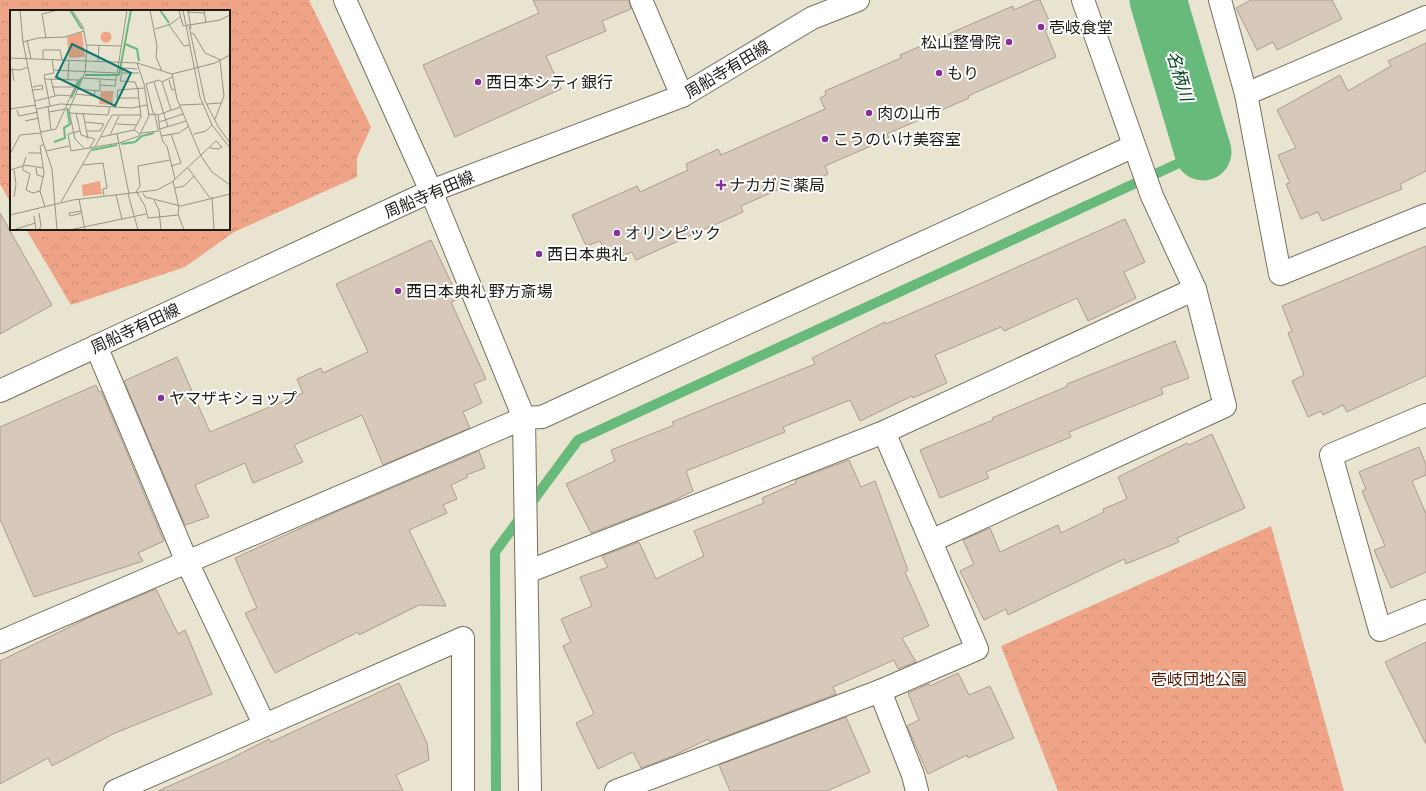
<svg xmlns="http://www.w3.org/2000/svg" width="1426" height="791" font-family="'Alegreya Sans','Noto Sans JP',sans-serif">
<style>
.park{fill:url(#park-crowns)}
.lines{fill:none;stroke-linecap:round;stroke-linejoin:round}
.stream{stroke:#68b97c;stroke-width:10}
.river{stroke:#68b97c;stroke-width:57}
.building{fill:#d7c9b9;stroke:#ab9d8e}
.street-casing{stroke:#767160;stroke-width:24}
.secondary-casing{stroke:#767160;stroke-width:24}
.street{stroke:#fff;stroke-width:22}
.secondary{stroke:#fff;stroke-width:22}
.poi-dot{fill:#882f9c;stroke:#fff;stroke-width:1.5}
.labels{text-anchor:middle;stroke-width:4;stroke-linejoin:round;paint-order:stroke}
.poi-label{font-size:16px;fill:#1e1c15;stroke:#fff;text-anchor:start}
.street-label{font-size:16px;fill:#1e1c15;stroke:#fff}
.park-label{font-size:16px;fill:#4f1800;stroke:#fff}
.water-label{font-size:17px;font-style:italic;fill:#02421b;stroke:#fff}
.inset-river{fill:none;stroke:#68b97c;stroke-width:2}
.inset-road{fill:none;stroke:#979485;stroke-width:1}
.view{fill:#0f766e;fill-opacity:0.15;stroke:#0f766e;stroke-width:2}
.inset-edge{fill:none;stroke:#1e1c15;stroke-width:2}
</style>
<defs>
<pattern id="park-crowns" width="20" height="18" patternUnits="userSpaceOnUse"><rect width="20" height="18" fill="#efa487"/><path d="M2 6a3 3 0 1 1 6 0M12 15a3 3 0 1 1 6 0" fill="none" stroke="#cc8d74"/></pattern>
</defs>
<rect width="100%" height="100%" fill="#e8e4d0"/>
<g class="park">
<path d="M0 0H309L371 127 357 158V177L234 232 185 267 71 305 26 229H229V11H11V203L0 184Z"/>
<path d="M1271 526 1344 791H1058L1001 646Z"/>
</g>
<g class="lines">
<path class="stream" d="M496 791 495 552 578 440 1203 152"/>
<path class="river" d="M1158 0 1203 152"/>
</g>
<g class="building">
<path d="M533 0H629L631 9 602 21 606 31 546 56 561 89 455 137 423 65 539 13Z"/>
<path d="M1036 0H1040L1052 27 1045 30 1056 57 968 96 969 98 887 134 889 138 825 166 828 174 794 190 791 184 741 206 743 212 636 260 632 252 609 262 600 241 586 246 572 215 637 186 640 192 688 170 686 164 718 149 721 155 825 109 820 98 826 95 825 91 901 58 900 55 1013 6 1014 10Z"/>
<path d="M1251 0H1332L1342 19 1277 50 1273 42 1257 50 1236 8Z"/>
<path d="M1426 43V171L1400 184 1402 189 1322 221 1318 212 1301 219 1286 184 1290 183 1278 155 1296 148 1277 110 1340 75 1348 91 1391 66 1388 61Z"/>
<path d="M0 213 52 305 0 334Z"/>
<path d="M1125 219 1145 262 1124 272 1136 298 1088 321 1077 298 1004 331 1001 327 935 355 947 383 913 398 912 396 860 421 850 400 783 427 785 432 686 471 693 491 669 503 591 533 566 484 615 461 611 450 674 425 672 422 815 364 812 358 885 322 886 324 975 286Z"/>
<path d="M431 240 459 299 451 302 486 379 474 384 482 403 463 412 470 428 383 465 362 415 294 445 303 462 253 483 245 463 195 485 209 517 185 525 124 381 177 357 210 432 303 393 297 379 321 368 323 373 368 352 336 284Z"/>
<path d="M1426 246V376L1347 412 1343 405 1323 415 1321 411 1308 417 1292 381 1304 375 1288 333 1292 331 1282 306Z"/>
<path d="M1175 341 1189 378 1161 388 1163 394 1069 432 1071 437 986 472 989 478 940 498 920 450 993 420 992 418 1068 386 1067 384Z"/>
<path d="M96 385 99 392 101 391 164 541 138 553 143 561 34 597 0 519V427Z"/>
<path d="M1212 434 1245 508 1177 538 1179 542 1126 564 1124 559 1008 615 1006 609 984 620 960 571 974 564 963 540 990 528 1000 552 1058 525 1061 533 1104 512 1103 509 1127 499 1118 477 1187 443 1189 445Z"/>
<path d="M1419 447 1426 465V475L1412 481 1426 514V572L1391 588 1374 550 1385 546 1362 491 1366 489 1359 472Z"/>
<path d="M479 451 485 468 466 475 468 477 451 485 457 499 443 505 447 513 409 530 446 606 419 605 359 635 358 632 275 673 245 613 257 608 235 558 336 512Z"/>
<path d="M849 460 861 487 875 481 908 570 905 572 929 626 902 638 916 662 898 669 894 660 833 687 836 694 710 742 708 739 673 756 641 768 633 752 598 769 576 723 594 714 563 646 571 642 561 619 592 606 580 577 608 567 602 556 639 542 656 579 704 556 694 531 764 503 762 498 796 483 795 480Z"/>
<path d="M156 589 178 634 185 630 212 694 115 733 52 766 48 758 0 784V661L92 616Z"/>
<path d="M1426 642V744L1385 662Z"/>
<path d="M958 673 969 695 990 686 1014 738 968 758 967 755 928 774 907 726 919 720 908 693 929 684 930 686Z"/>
<path d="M399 683 427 743 429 760 396 775 403 791H158L230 759 269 739 271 742Z"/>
<path d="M846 717 870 772 827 791H730L719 765Z"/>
</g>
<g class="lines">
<defs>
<g id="street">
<path d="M641 0 682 96"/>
<path d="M1220 0 1246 94 1280 274 1426 215"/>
<path d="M1246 94 1426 17"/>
<path d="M96 346 187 562 264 724"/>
<path d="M1426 415 1331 455 1380 630 1426 611"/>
<path d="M931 541 1225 406 1195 289 1152 196 1083 0"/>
<path d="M527 572 884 432 1195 289"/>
<path d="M0 642 524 418 542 417 1134 146"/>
<path d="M880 691 913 775 917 791"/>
<path d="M115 791 463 638V791"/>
<path d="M616 791 880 691 977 649 884 432"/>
</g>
<g id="secondary">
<path d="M345 0 431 191 524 418 530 791"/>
<path d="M0 391 431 191 682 96 812 18 858 0"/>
</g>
</defs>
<use href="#street" class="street-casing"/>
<use href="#secondary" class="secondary-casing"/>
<use href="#street" class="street"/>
<use href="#secondary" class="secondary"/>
</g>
<g class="poi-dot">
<circle cx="1041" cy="27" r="4"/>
<circle cx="1009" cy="42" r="4"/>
<circle cx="939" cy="73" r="4"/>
<circle cx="478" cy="82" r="4"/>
<circle cx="869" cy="113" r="4"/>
<circle cx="825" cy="139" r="4"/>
<path d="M719 179h4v4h4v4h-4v4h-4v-4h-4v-4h4z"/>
<circle cx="617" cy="233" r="4"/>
<circle cx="539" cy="254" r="4"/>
<circle cx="398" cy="291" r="4"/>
<circle cx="161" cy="398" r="4"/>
</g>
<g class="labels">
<g class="poi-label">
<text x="1049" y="33">壱岐食堂</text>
<text x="1001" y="48" text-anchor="end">松山整骨院</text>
<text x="947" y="79">もり</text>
<text x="486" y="88">西日本シティ銀行</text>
<text x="877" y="119">肉の山市</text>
<text x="833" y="145">こうのいけ美容室</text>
<text x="729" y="191">ナカガミ薬局</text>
<text x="625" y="239">オリンピック</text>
<text x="547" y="260">西日本典礼</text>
<text x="406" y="297">西日本典礼 野方斎場</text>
<text x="169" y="404">ヤマザキショップ</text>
</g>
<g class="street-label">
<text transform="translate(727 69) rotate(-31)" y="6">周船寺有田線</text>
<text transform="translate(429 194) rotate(-23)" y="6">周船寺有田線</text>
<text transform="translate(135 328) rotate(-25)" y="6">周船寺有田線</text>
</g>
<g class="park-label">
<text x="1199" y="685">壱岐団地公園</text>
</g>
<g class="water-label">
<text transform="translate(1180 76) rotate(73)" y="6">名柄川</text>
</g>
</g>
<g transform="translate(10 10)">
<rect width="220" height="220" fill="#e8e4d0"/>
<path d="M90.5 27a5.5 5.5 0 1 1 11 0a5.5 5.5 0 1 1-11 0ZM72 22 75 47 59 48 57 27ZM91 81H104L102 95 89 94Z" fill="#efa487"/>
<path d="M90 171 92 184 73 186 72 175Z" fill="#efa487"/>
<path class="inset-river" d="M60 0 72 19M150 0 159 13M115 34 127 39 129 51M75 65H109M109 65 121 0M61 88 71 68M44 132 55 128 54 118 60 114 57 98M111 134 125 132 132 126 144 123M82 140 107 135"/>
<path class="inset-road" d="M10 0 13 32 32 129 42 159 47 220M62 0 73 17 77 38 75 62 59 100 65 129 74 138M140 0 147 36 146 47 152 61M169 0 173 16 210 10 220 5M173 0 190 87 202 115 220 138M178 0 181 19M194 0 196 13M177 2 195 3M159 15 174 36 179 35M179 16 195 91 209 118 220 133M145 19 161 14 170 7M180 23 184 24 195 43 211 50M36 28 32 4 48 0M17 30 21 49M13 32 28 28 55 27 74 21M76 35 111 36M0 48 127 53 162 64 205 53 220 45M33 49V40H50L52 50M88 52 89 35M0 59 10 60 18 57M2 59 4 71M43 60 106 63M112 63H129M162 64 167 89 191 146 202 162 220 175M72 68 106 70M41 69 45 86M58 69 59 50M159 70 162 80 165 79M144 72 158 117M152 72 161 100M136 74 143 103 148 105 170 97M136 74 149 70 152 72 162 67M90 75 105 76 117 0M23 77 32 75 33 79 23 80M42 77H65M67 79 90 81V70M65 84 84 86 85 80M129 88H107L108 80 135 78M25 91 49 85 61 86M197 94 211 93M170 95 193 94M38 96 41 120M40 96 34 65 44 63 42 49M0 99 26 95M27 99 50 94 122 98 137 95M7 100 9 106 28 102M39 102 55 99M59 103 98 105 100 96M66 103 71 125 85 129 80 137M73 103 78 129M138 104 145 105 148 120M148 105 150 121 153 132 157 136 165 169M205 109 214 86 210 51M15 111 29 108M75 112 94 114 90 121H77M149 112 173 104M107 114 126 115M150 119 176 111M124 120 131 107 128 80 125 72 110 71 113 58 127 59M70 121 58 124 61 141 109 133 129 126 139 106 134 74 127 53M31 122 46 119 68 70 34 69M131 123 149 121M107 124 119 184M161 124 171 153 161 156M184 124 196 121 202 115M100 125 109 106M151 126 169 123 179 116M91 127 124 120 130 124M34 134 30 136 34 163 30 181 35 197M85 137 102 105H131M36 141 59 136M18 143H31M0 144 10 125 31 123M160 150 128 156 130 177 126 181 135 196 138 208 168 205M14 155 33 158M73 155 93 153 97 178 93 179 94 186M13 156V160L20 164 16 180 23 183 30 181M26 158 27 165 34 167M178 158 200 188M0 160 13 156 16 147M163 171 169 198 168 204 174 220M165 178 174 176 184 166M133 183 135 187 171 196 220 184M118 184 128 220M106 185 112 209M4 187 6 174 4 160M202 187 204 220M69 189 75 220M144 190 149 200 151 220M51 192 82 138M71 201 59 203 60 206 72 203M0 205 63 190 147 180 162 172 206 131 212 137 208 139 200 138M24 206 26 220M3 220 25 213M29 220 31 216 29 203M59 220 136 204"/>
<path class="view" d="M62 34 121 63 105 96 46 67Z"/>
<rect width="220" height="220" class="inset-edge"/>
</g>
</svg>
